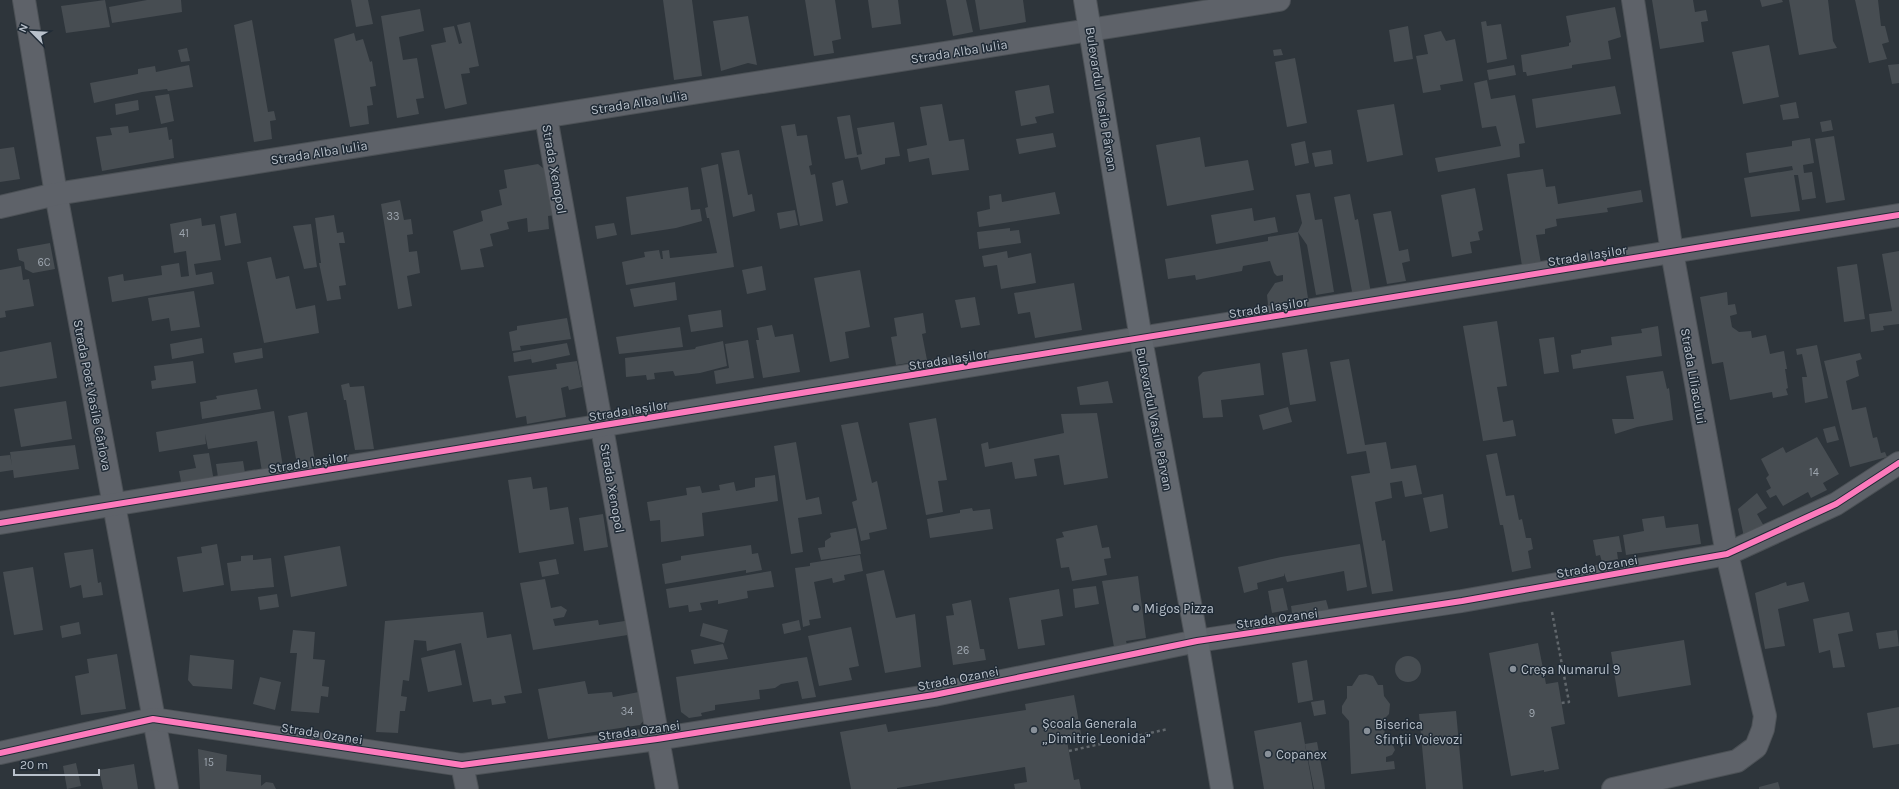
<svg xmlns="http://www.w3.org/2000/svg" width="1899" height="789" font-family="Karla,sans-serif">
<style>
.building{fill:#474d52}
.lines{fill:none;stroke-linecap:round;stroke-linejoin:round}
.street-casing{stroke:#4c5156;stroke-width:24}
.secondary-casing{stroke:#4c5156;stroke-width:24}
.path{stroke:#61676c;stroke-width:2.5;stroke-dasharray:3 3;stroke-linecap:butt}
.street{stroke:#5e6269;stroke-width:22}
.secondary{stroke:#62676e;stroke-width:22}
.cycleway-casing{stroke:#202b36;stroke-width:8}
.cycleway{stroke:#fd7abc;stroke-width:6}
.poi-dot{fill:#889099;stroke:#202b36;stroke-width:1.5}
.labels{text-anchor:middle;stroke-width:3;stroke-linejoin:round;paint-order:stroke}
.number-label{font-size:11px;fill:#9ca4ad}
.street-label{font-size:13px;fill:#b9c1cb;stroke:#202b36}
.poi-label{font-size:13px;fill:#b9c1cb;stroke:#202b36;text-anchor:start}
</style>
<rect width="100%" height="100%" fill="#2e353b"/>
<g class="building">
<path d="M105 0 110 27 66 33 61 6Z"/>
<path d="M147 0H181L182 12 112 23 109 7Z"/>
<path d="M351 0H368L373 24 356 27Z"/>
<path d="M663 0H692L702 76 674 80Z"/>
<path d="M805 0H835L841 39 832 41 834 53 814 56Z"/>
<path d="M868 0H898L901 24 872 28Z"/>
<path d="M946 0H966L973 32 953 36Z"/>
<path d="M975 0H1023L1026 22 980 30Z"/>
<path d="M1652 0H1693L1695 12 1706 10 1708 21 1701 22 1704 42 1660 49Z"/>
<path d="M1760 0H1782L1783 2 1762 7Z"/>
<path d="M1789 0H1828L1833 41 1837 48 1799 55Z"/>
<path d="M1855 0H1878L1881 26H1885L1889 42 1882 44 1887 59 1869 63Z"/>
<path d="M1615 7 1621 37 1608 41 1611 59 1572 65V68L1527 76 1526 72H1523L1521 55 1569 46V43L1571 42 1566 16Z"/>
<path d="M420 9 424 31 399 37 403 60 417 58 424 98 416 99 419 114 397 118 381 16Z"/>
<path d="M748 16 757 65 748 63 721 71 713 21Z"/>
<path d="M252 20 268 112 274 111 276 120 270 121 272 139 254 142 234 25Z"/>
<path d="M1486 21 1487 26 1501 24 1507 59 1487 63 1481 22Z"/>
<path d="M470 22 479 66 469 68 470 73 461 74 467 104 445 109 431 45 446 42 443 28 454 26 459 44 462 43 457 25Z"/>
<path d="M1408 26 1413 59 1394 62 1389 30Z"/>
<path d="M1441 31 1446 41 1455 39 1463 81 1440 85 1441 90 1423 93 1416 56 1428 54 1424 35Z"/>
<path d="M354 33 356 41 363 39 370 62 372 61 376 86 370 87 373 105 367 106 369 124 350 127 334 39Z"/>
<path d="M1769 45 1779 97 1743 104 1732 52Z"/>
<path d="M187 48 190 61 181 62 178 50Z"/>
<path d="M1281 49 1283 55 1274 56 1273 50Z"/>
<path d="M1295 58 1307 123 1287 127 1275 62Z"/>
<path d="M1899 64V83L1892 84 1888 65Z"/>
<path d="M189 65 193 87 168 91 167 89 142 92 94 103 90 83 138 74V69L155 66 156 72Z"/>
<path d="M1514 65 1516 75 1489 80 1487 70Z"/>
<path d="M1487 80 1491 99 1515 95 1525 143 1519 144 1520 157 1438 172 1435 158 1501 146 1496 126 1482 128 1474 83Z"/>
<path d="M1049 85 1054 113 1035 117 1037 123 1021 126 1015 91Z"/>
<path d="M1615 86 1621 114 1536 128 1532 99Z"/>
<path d="M169 94 174 121 161 124 155 96Z"/>
<path d="M138 100 139 110 116 115 115 104Z"/>
<path d="M1796 102 1799 118 1783 120 1780 105Z"/>
<path d="M942 104 949 141 964 139 969 170 932 175 929 158 909 162 907 149 927 145 920 107Z"/>
<path d="M1394 104 1403 155 1367 162 1357 110Z"/>
<path d="M850 115 857 155 862 154 857 128 894 122 900 156 885 158V164L861 170 858 157 845 159 837 117Z"/>
<path d="M1831 120 1833 130 1822 132 1820 122Z"/>
<path d="M795 124 797 136 807 135 812 165 809 166 811 175 815 174 823 221 800 226 781 126Z"/>
<path d="M128 126 129 133 167 127 169 140 172 139 174 158 102 171 96 137 112 135 110 128Z"/>
<path d="M1053 133 1056 147 1019 154 1016 139Z"/>
<path d="M1834 136 1845 200 1826 203 1815 139Z"/>
<path d="M1200 137 1205 167 1248 160 1254 190 1167 206 1156 145Z"/>
<path d="M1810 138 1814 163 1803 165 1804 173 1812 172 1816 198 1802 200 1798 175H1794L1800 211 1751 217 1744 178 1793 170 1792 166 1749 173 1746 153 1792 146V141Z"/>
<path d="M1305 141 1309 163 1295 166 1291 144Z"/>
<path d="M14 147 20 179 0 182V149Z"/>
<path d="M739 150 748 195 752 194 755 211 733 217 721 153Z"/>
<path d="M1331 150 1333 164 1315 167 1312 153Z"/>
<path d="M538 164 548 172 555 215 548 216 549 229 528 232 527 218 507 222 509 229 490 234 493 246 480 249 484 267 461 270 453 231 483 221 481 211 502 205 499 190 507 188 504 170Z"/>
<path d="M718 164 734 267 626 285 622 262 645 257 644 252 659 250 661 259H663L662 251 669 250 670 258 717 253 709 218H707L705 208 708 207 701 168Z"/>
<path d="M1543 169 1546 187 1555 186 1558 204 1641 190 1643 202 1607 208 1608 212 1556 219 1557 226 1545 229V234L1536 235 1542 269 1523 272 1507 174Z"/>
<path d="M843 180 848 203 836 206 832 183Z"/>
<path d="M688 187 691 210 700 209 702 221 676 228 631 235 626 197Z"/>
<path d="M1475 188 1483 230 1478 232 1480 240 1470 242 1472 253 1452 257 1441 195Z"/>
<path d="M1055 192 1060 214 979 227 977 212 990 209 989 196 1001 194 1002 202Z"/>
<path d="M1310 193 1315 220 1322 219 1334 292 1316 295 1307 245 1298 232 1308 298 1268 305 1267 295 1275 283 1283 281V275L1277 276 1274 273 1270 261 1243 266 1242 271 1196 280 1195 275 1168 279 1165 259 1268 241V237L1298 232 1302 223 1296 195Z"/>
<path d="M1350 194 1355 220 1358 219 1372 299 1354 302 1334 197Z"/>
<path d="M400 200 404 220 411 219 413 234 407 235 409 252 417 251 420 273 407 276 412 306 398 309 381 204Z"/>
<path d="M1252 208 1254 221 1275 217 1278 232 1216 244 1211 215Z"/>
<path d="M795 210 798 225 780 229 777 213Z"/>
<path d="M1391 211 1399 251 1408 249 1410 261 1402 263 1406 281 1387 284 1373 214Z"/>
<path d="M236 213 241 243 225 246 220 216Z"/>
<path d="M334 215 337 233 343 232 345 243H339L346 285 339 286 341 299 327 301 319 263H321L315 218Z"/>
<path d="M201 218 202 226 215 224 221 260 194 264 196 275 212 272 214 284 112 302 108 277 123 274 124 281 162 275 161 266 179 263 181 277 189 276 186 251 174 253 170 224Z"/>
<path d="M614 223 617 235 597 239 595 226Z"/>
<path d="M311 224 317 267 304 269 293 226Z"/>
<path d="M1010 228V231L1019 230 1021 243 979 249 977 232Z"/>
<path d="M50 243 55 269 33 273 25 269 24 262 19 260 17 249Z"/>
<path d="M1007 251 1008 258 1031 253 1036 283 1001 289 997 265 984 267 982 256Z"/>
<path d="M1899 251V324L1883 326 1884 330 1871 332 1869 314 1892 311 1882 254Z"/>
<path d="M271 257 276 279 289 276 296 309 315 305 319 333 264 343 247 262Z"/>
<path d="M1857 264 1865 319 1844 322 1837 267Z"/>
<path d="M21 266 23 280 29 279 34 306 5 311 6 317 0 318V270Z"/>
<path d="M762 266 766 290 747 294 742 270Z"/>
<path d="M860 270 870 327 845 332 849 358 830 362 814 278Z"/>
<path d="M675 282 677 300 634 307 630 289Z"/>
<path d="M1074 283 1082 330 1035 338 1030 312 1018 314 1014 293Z"/>
<path d="M194 291 200 327 171 331 169 318 152 321 148 298Z"/>
<path d="M1727 292 1728 305 1735 304 1737 314 1730 316 1732 327 1739 332 1751 331 1752 338 1766 335 1770 354 1784 351 1787 369H1785L1788 388 1786 389 1788 395 1773 398 1772 392 1730 400 1723 362 1712 364 1700 297Z"/>
<path d="M975 297 980 325 961 328 955 300Z"/>
<path d="M721 310 723 327 691 332 688 315Z"/>
<path d="M923 313 926 333 922 334 927 360 896 365 891 337 897 336 894 318Z"/>
<path d="M567 318 571 339 520 346 521 350 512 351 509 332 517 330V326Z"/>
<path d="M1497 321 1507 386 1497 387 1503 422 1513 420 1516 436 1483 441 1463 326Z"/>
<path d="M772 325 775 337 793 334 800 372 763 378 756 340H759L757 328Z"/>
<path d="M1658 326 1662 356 1573 369 1571 355 1581 353V350L1612 345 1611 337 1642 333 1641 329Z"/>
<path d="M680 327 683 347 619 354 616 337Z"/>
<path d="M1554 337 1559 372 1544 374 1539 339Z"/>
<path d="M202 338 204 353 172 359 170 344Z"/>
<path d="M748 340 754 378 716 384 714 371 729 368 725 344Z"/>
<path d="M723 341 727 366 700 373 675 376 673 371 654 373 655 379 647 380 646 375 626 377 625 358 695 349 696 347Z"/>
<path d="M51 342 57 378 0 387V352Z"/>
<path d="M567 343 570 355 532 363 530 354 531 359 514 362 513 353Z"/>
<path d="M1817 345 1828 398 1805 403 1802 377H1807L1802 354 1797 355 1796 349Z"/>
<path d="M262 348 263 358 235 363 233 353Z"/>
<path d="M1307 349 1316 401 1290 405 1282 353Z"/>
<path d="M1860 353 1862 359 1856 361 1859 376 1846 381 1852 410 1866 407 1873 438 1877 437 1881 453 1885 452 1887 457 1850 467 1824 361Z"/>
<path d="M1349 359 1365 445 1386 442 1391 469 1416 465 1422 494 1405 497 1402 481 1390 483 1392 498 1375 502 1382 541 1385 540 1393 591 1372 594 1351 476 1370 473 1366 451 1347 454 1330 362Z"/>
<path d="M193 361 196 383 152 389 151 381 156 380 154 366Z"/>
<path d="M577 361 582 387 569 390 568 386 561 388 566 417 527 424 526 416 516 418 508 376 557 369 556 364Z"/>
<path d="M1260 363 1264 395 1221 400 1223 417 1203 418 1198 377 1203 372Z"/>
<path d="M1663 371 1667 389 1669 388 1673 420 1637 427 1615 434 1612 419H1634L1626 376Z"/>
<path d="M1108 381 1113 403 1080 405 1077 387Z"/>
<path d="M349 383 350 387 364 386 374 449 355 450 346 400H344L341 385Z"/>
<path d="M257 389 261 409 202 419 200 402 217 399 216 396Z"/>
<path d="M66 401 72 439 21 447 14 409Z"/>
<path d="M1288 407 1292 422 1263 430 1259 415Z"/>
<path d="M274 411 283 467 263 478 257 441 208 449 205 434 206 444 159 452 156 432Z"/>
<path d="M307 412 315 461 297 464 288 416Z"/>
<path d="M1097 413 1108 478 1064 485 1059 455 1034 459 1037 476 1015 479 1012 462 985 467 981 444 988 442 989 449 1064 433 1061 414Z"/>
<path d="M936 418 947 480 938 481 943 512 926 515 909 423Z"/>
<path d="M858 422 872 483 877 481 887 529 869 533 870 539 861 541 852 502 857 500 841 425Z"/>
<path d="M1835 426 1839 440 1827 443 1823 429Z"/>
<path d="M1817 437 1839 474 1823 483 1827 490 1811 498 1808 492 1783 506 1776 495 1770 498 1766 491 1771 488 1766 478 1769 475 1761 459 1783 447 1786 453Z"/>
<path d="M796 442 806 500 819 497 822 514 798 518 803 552 791 554 774 446Z"/>
<path d="M75 445 79 469 14 478 13 470 0 472V456L10 455 12 465 10 452Z"/>
<path d="M209 453 215 487 183 492 179 471 196 468 193 455Z"/>
<path d="M1497 453 1506 496 1514 495 1519 520 1522 519 1526 538H1531L1533 549 1528 551 1531 568 1512 572 1503 525H1500L1486 455Z"/>
<path d="M243 461 246 479 219 484 216 464Z"/>
<path d="M775 475 778 501 702 513 704 536 661 542 660 520 650 521 647 502 687 495 686 488 700 486 702 493 720 490 719 485 734 482 736 491 755 487V478Z"/>
<path d="M531 477 533 489 547 487 550 510 568 507 574 544 519 553 508 480Z"/>
<path d="M1757 493 1767 508 1757 514 1765 528 1744 537 1738 509Z"/>
<path d="M1443 494 1448 528 1430 532 1423 498Z"/>
<path d="M972 508 973 511 990 509 993 529 930 538 927 519 960 513V510Z"/>
<path d="M603 514 608 547 584 551 579 518Z"/>
<path d="M1664 516 1666 528 1698 524 1701 544 1626 555 1623 535 1644 531 1642 519Z"/>
<path d="M1097 525 1102 548 1109 547 1111 558 1104 559 1107 575 1072 581 1069 567 1061 568 1056 539 1064 537 1062 532Z"/>
<path d="M856 528 861 554 821 560 818 548 825 547V541L831 537 830 533Z"/>
<path d="M1619 536 1622 552H1617L1618 559 1602 562 1600 555 1596 556 1593 540Z"/>
<path d="M217 544 224 585 183 592 177 557 202 553 201 547Z"/>
<path d="M1360 544 1367 587 1347 591 1344 571 1287 582 1284 573V576L1257 583 1258 589 1244 593 1238 567 1281 557Z"/>
<path d="M751 545 752 554 758 553 762 570 746 573V570L665 584 662 564 681 560V556Z"/>
<path d="M340 546 347 586 291 597 284 556Z"/>
<path d="M93 549 98 583 101 582 103 595 83 598 81 585 70 588 64 553Z"/>
<path d="M253 555V560L271 558 274 587 231 591 227 563 241 561V556Z"/>
<path d="M860 555 863 571 844 575 845 580 833 583 832 578 814 582 821 618 809 620 810 625 803 627 795 568 810 566V563Z"/>
<path d="M556 559 559 574 542 577 539 562Z"/>
<path d="M33 567 43 630 14 635 3 572Z"/>
<path d="M884 570 896 618 915 614 921 667 885 673 866 574Z"/>
<path d="M771 571 774 587 747 591 748 598 718 604V600L700 603 702 610 689 612 688 605 669 608 666 589Z"/>
<path d="M1138 576 1146 638 1126 641 1127 645 1114 647 1102 581Z"/>
<path d="M545 579 551 608 561 606 567 610 564 617 553 619 555 626 598 620 599 625 631 620 634 634 533 650 520 583Z"/>
<path d="M1786 582 1787 586 1804 582 1809 601 1778 609 1785 646 1765 649 1755 593Z"/>
<path d="M1096 586 1099 604 1075 608 1073 589Z"/>
<path d="M1283 588 1288 610 1272 613 1268 591Z"/>
<path d="M1059 589 1063 616 1041 620 1045 645 1018 649 1009 598Z"/>
<path d="M277 594 279 607 260 610 258 597Z"/>
<path d="M971 600 980 649H984L986 660 953 665 946 616 954 615 952 604Z"/>
<path d="M1326 600 1330 614 1293 620 1291 606Z"/>
<path d="M483 612 487 638 511 634 522 693 504 696 506 703 492 705 491 699 473 702 461 643 427 651 426 641 414 640 409 681 403 680 401 696 407 697 405 711H400L398 733 376 732 385 621Z"/>
<path d="M1849 612 1853 631 1838 634 1845 667 1833 668 1830 650 1819 653 1813 619Z"/>
<path d="M799 620 801 630 784 634 782 624Z"/>
<path d="M79 622 81 634 62 638 60 626Z"/>
<path d="M703 623 728 630 724 643 700 636Z"/>
<path d="M851 627 859 666 849 668 852 680 819 686 808 636Z"/>
<path d="M293 630 315 632 313 659 325 660 322 686 329 687 328 697 321 696 319 713 291 711 297 653H290Z"/>
<path d="M1897 630 1899 646 1879 649 1876 633Z"/>
<path d="M1684 640 1691 685 1618 697 1611 652Z"/>
<path d="M1538 643 1546 684 1558 682 1565 724 1551 727 1559 769 1544 772V770L1511 776 1489 653Z"/>
<path d="M723 644 728 659 694 664 691 650Z"/>
<path d="M455 650 462 685 428 692 421 658Z"/>
<path d="M117 654 126 709 81 715 75 676 89 673 87 659Z"/>
<path d="M190 655 234 660 232 689 193 686 188 680Z"/>
<circle cx="1408" cy="669" r="13"/>
<path d="M807 657 816 697 802 699 798 681 781 684 775 688 759 690 760 699 715 705V710L701 713 702 716 689 718 681 712 676 677Z"/>
<path d="M1307 660 1313 700 1298 703 1292 663Z"/>
<path d="M1366 674 1373 676 1378 685H1383L1384 696 1390 704 1389 714 1384 719 1385 741 1392 743 1395 750 1392 755 1386 757V762L1394 761 1395 769 1351 774 1349 721 1342 713V706L1347 698V686H1352L1359 675Z"/>
<path d="M260 677 281 682 275 710 253 704Z"/>
<path d="M585 681 588 694 612 692 613 697 644 691 649 714 640 725 548 739 538 689Z"/>
<path d="M1074 695 1082 739 1067 741 1074 780 1079 779 1081 789H1015L1014 784 1027 782 1025 767 897 788V789H851L840 732 886 724 888 732 1026 710 1025 704Z"/>
<path d="M1324 700 1326 714 1314 716 1311 702Z"/>
<path d="M1899 707V744L1873 748 1867 713Z"/>
<path d="M1456 711 1463 789H1426L1419 714Z"/>
<path d="M1301 722 1313 789H1264L1254 731Z"/>
<path d="M1317 742 1324 780 1325 789H1314L1305 744Z"/>
<path d="M198 749 227 755 226 771 261 775V786L266 782 273 783 276 789H200Z"/>
<path d="M76 763 81 786 67 789 63 766Z"/>
<path d="M134 764 138 789H103L99 770Z"/>
<path d="M1778 782 1780 789H1759V787Z"/>
</g>
<g class="lines">
<defs>
<g id="street">
<path d="M24 0 56 194 167 789"/>
<path d="M546 117 667 789"/>
<path d="M0 207 56 194 1279 0"/>
<path d="M0 523 1899 215"/>
<path d="M0 753 153 719 462 765 657 739 934 695 1197 641 1462 601 1727 554 1836 504 1899 463"/>
<path d="M462 765 467 789"/>
<path d="M1613 789 1737 761 1756 747 1763 729 1765 716 1727 554 1672 252 1633 0"/>
</g>
<path id="secondary" d="M1085 0 1141 339 1197 641 1222 789"/>
</defs>
<use href="#street" class="street-casing"/>
<use href="#secondary" class="secondary-casing"/>
<g class="path">
<path d="M1552 612 1569 702 1561 703"/>
<path d="M1069 751 1168 729"/>
</g>
<use href="#street" class="street"/>
<use href="#secondary" class="secondary"/>
<defs>
<g id="cycleway">
<path d="M0 523 1899 215"/>
<path d="M0 753 153 719 462 765 657 739 934 695 1197 641 1462 601 1727 554 1836 504 1899 463"/>
</g>
</defs>
<use href="#cycleway" class="cycleway-casing"/>
<use href="#cycleway" class="cycleway"/>
</g>
<g class="poi-dot">
<circle cx="1136" cy="608" r="4"/>
<circle cx="1513" cy="669" r="4"/>
<circle cx="1034" cy="730" r="4"/>
<circle cx="1367" cy="731" r="4"/>
<circle cx="1268" cy="754" r="4"/>
</g>
<g class="labels">
<g class="number-label">
<text x="393" y="220">33</text>
<text x="184" y="237">41</text>
<text x="44" y="266">6C</text>
<text x="1814" y="476">14</text>
<text x="963" y="654">26</text>
<text x="627" y="715">34</text>
<text x="1532" y="717">9</text>
<text x="209" y="766">15</text>
</g>
<g class="street-label">
<text transform="translate(959 51) rotate(-9)" y="5">Strada Alba Iulia</text>
<text transform="translate(1102 99) rotate(81)" y="5">Bulevardul Vasile Pârvan</text>
<text transform="translate(639 102) rotate(-9)" y="5">Strada Alba Iulia</text>
<text transform="translate(319 152) rotate(-9)" y="5">Strada Alba Iulia</text>
<text transform="translate(555 169) rotate(80)" y="5">Strada Xenopol</text>
<text transform="translate(1587 255) rotate(-9)" y="5">Strada Iașilor</text>
<text transform="translate(1268 307) rotate(-9)" y="5">Strada Iașilor</text>
<text transform="translate(948 359) rotate(-9)" y="5">Strada Iașilor</text>
<text transform="translate(1694 376) rotate(80)" y="5">Strada Liliacului</text>
<text transform="translate(93 395) rotate(79)" y="5">Strada Poet Vasile Cârlova</text>
<text transform="translate(628 410) rotate(-9)" y="5">Strada Iașilor</text>
<text transform="translate(1155 419) rotate(79)" y="5">Bulevardul Vasile Pârvan</text>
<text transform="translate(308 462) rotate(-9)" y="5">Strada Iașilor</text>
<text transform="translate(613 488) rotate(80)" y="5">Strada Xenopol</text>
<text transform="translate(1597 566) rotate(-10)" y="5">Strada Ozanei</text>
<text transform="translate(1277 618) rotate(-8)" y="5">Strada Ozanei</text>
<text transform="translate(958 678) rotate(-11)" y="5">Strada Ozanei</text>
<text transform="translate(639 730) rotate(-8)" y="5">Strada Ozanei</text>
<text transform="translate(322 733) rotate(9)" y="5">Strada Ozanei</text>
</g>
<g class="poi-label">
<text x="1144" y="613">Migos Pizza</text>
<text x="1521" y="674">Creșa Numarul 9</text>
<text x="1042" y="728">Școala Generala<tspan x="1042" dy="15">„Dimitrie Leonida”</tspan></text>
<text x="1375" y="729">Biserica<tspan x="1375" dy="15">Sfinții Voievozi</tspan></text>
<text x="1276" y="759">Copanex</text>
</g>
</g>
<g transform="translate(32 32) rotate(294)" stroke="#202b36" stroke-width="3" paint-order="stroke">
<path d="M0-3L7 15L0 10L-7 15Z" fill="#b9c1cb"/>
<text y="-6" font-size="11" font-weight="bold" text-anchor="middle" fill="#b9c1cb">N</text>
</g>
<path d="M14 769v6h85v-6" fill="none" stroke="#b9c1cb" stroke-width="2"/>
<text x="20" y="769" font-size="12" fill="#b9c1cb" stroke="#202b36" stroke-width="3" paint-order="stroke">20 m</text>
</svg>
